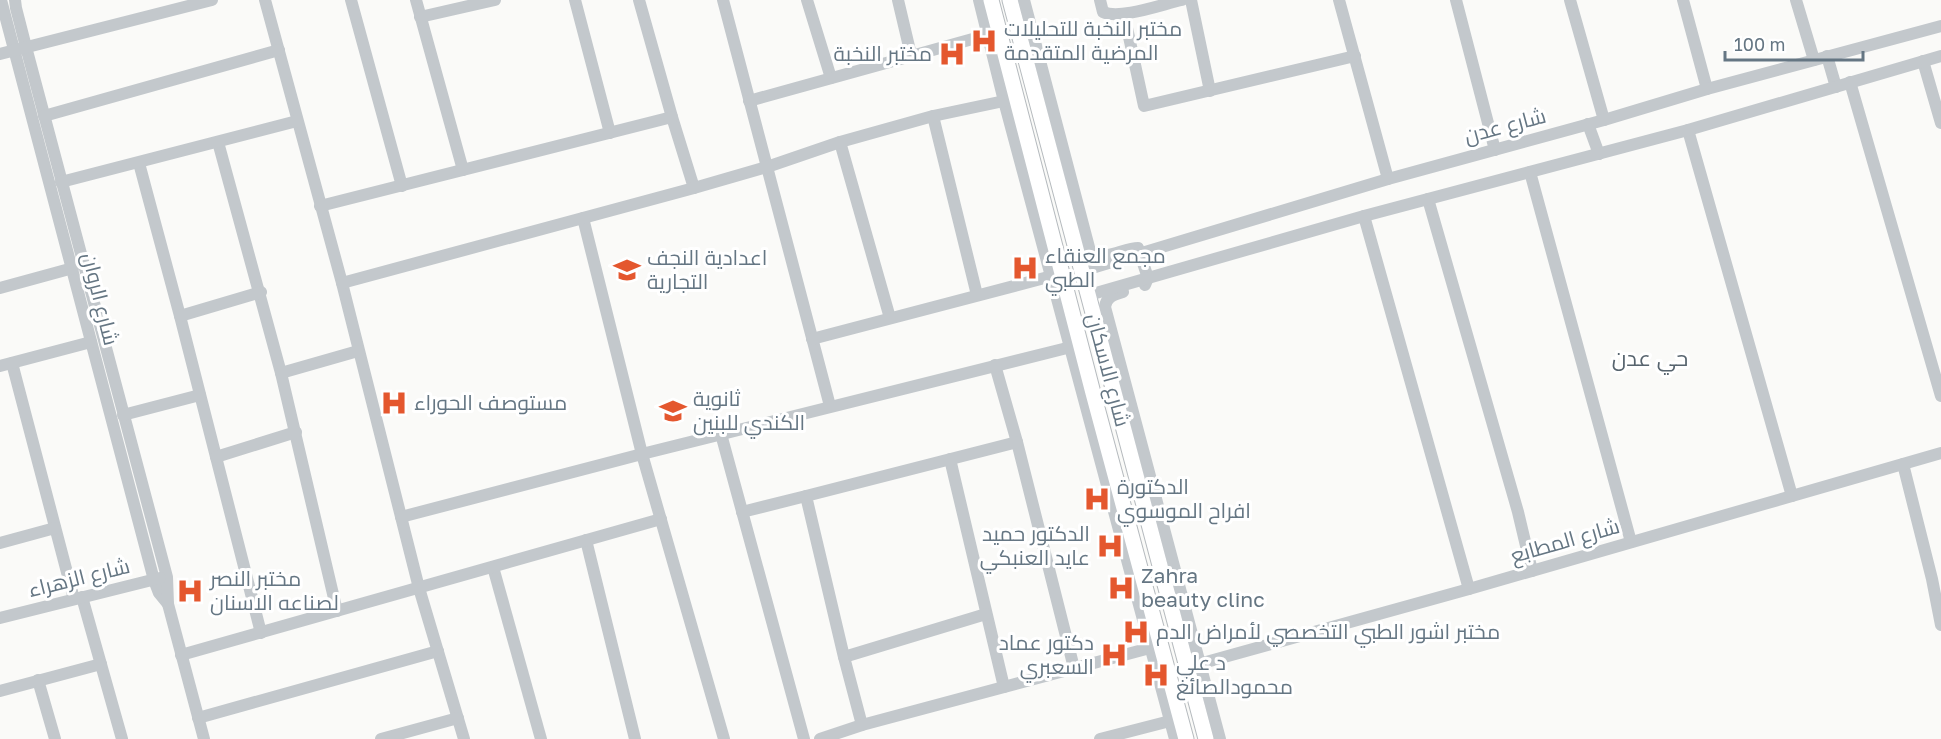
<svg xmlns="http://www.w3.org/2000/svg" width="1941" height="739" font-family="'Golos Text',Cairo,sans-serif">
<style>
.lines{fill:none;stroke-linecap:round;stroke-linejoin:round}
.major-casing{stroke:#b5babe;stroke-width:17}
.minor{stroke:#c3c8cc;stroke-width:12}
.major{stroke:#fff;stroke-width:15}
.labels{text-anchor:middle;stroke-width:6;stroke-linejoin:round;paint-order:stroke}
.poi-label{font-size:21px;fill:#657683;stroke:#fff;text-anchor:start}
.street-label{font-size:21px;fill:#657683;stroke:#fff}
.neighbourhood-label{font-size:22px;fill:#57646e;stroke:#fff}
</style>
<rect width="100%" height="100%" fill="#fafaf8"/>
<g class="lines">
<defs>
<g id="major">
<path d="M991 0 1093 393 1186 739"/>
<path d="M1010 0 1206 739"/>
</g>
</defs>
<use href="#major" class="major-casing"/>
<g class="minor">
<path d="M1 0 154 580 159 593 168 604"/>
<path d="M15 0 16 8 26 47 167 577 168 604 204 739"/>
<path d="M265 0 342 283 419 588 464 739"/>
<path d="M351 0 402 186"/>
<path d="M416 0 463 170"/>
<path d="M575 0 610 133"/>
<path d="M639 0 672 117 694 188"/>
<path d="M723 0 830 406"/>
<path d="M807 0 831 78"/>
<path d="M898 0 911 55"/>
<path d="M979 0 1004 101 1175 739"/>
<path d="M1024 0 1090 251C1102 263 1123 248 1138 248L1148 278 1145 285"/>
<path d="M1100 0 1103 12C1120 20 1163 4 1182 0"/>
<path d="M1191 0 1210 91"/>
<path d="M1339 0 1388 179"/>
<path d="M1456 0 1495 150"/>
<path d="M1570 0 1604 120"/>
<path d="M1683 0 1707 89"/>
<path d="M1796 0 1814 60"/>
<path d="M1124 14 1144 106 1355 56"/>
<path d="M420 17 495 0"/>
<path d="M0 54 212 0"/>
<path d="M1827 56 1836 87"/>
<path d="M1923 61 1941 123"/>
<path d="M1850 82 1941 396"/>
<path d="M749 101 987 35"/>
<path d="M44 116 279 50"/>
<path d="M933 116 977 295"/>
<path d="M1588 124 1599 154"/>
<path d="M1688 130 1792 496"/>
<path d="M218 142 281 373 337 611"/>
<path d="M840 142 890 318"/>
<path d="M139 163 180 316 261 633"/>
<path d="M1530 172 1631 542"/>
<path d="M61 182 297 121"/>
<path d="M1428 199 1518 512 1532 571"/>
<path d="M320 206 672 117"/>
<path d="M1364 216 1469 589"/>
<path d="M583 218 642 454 724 739"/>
<path d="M1082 271 1388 179 1604 120 1707 89 1941 26"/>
<path d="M342 283 694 188 767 167 840 142 933 116 1004 101"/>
<path d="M0 288 73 268"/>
<path d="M1123 292C1113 295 1106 297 1105 307L1220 739"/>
<path d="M1089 295 1364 216 1688 130 1941 56"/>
<path d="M180 316 261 292"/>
<path d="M812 339 1052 276"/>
<path d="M12 363 74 599"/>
<path d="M995 365 1017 442 1074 668"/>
<path d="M0 366 91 342"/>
<path d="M281 373 358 351"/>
<path d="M123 415 200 395"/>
<path d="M721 434 804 739"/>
<path d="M216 457 296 432"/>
<path d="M950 459 1004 687"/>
<path d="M1903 464 1932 579 1941 625"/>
<path d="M742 512 806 496"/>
<path d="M401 517 642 454 1071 347"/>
<path d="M586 540 635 739"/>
<path d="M0 543 55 528"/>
<path d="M493 567 541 739"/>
<path d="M82 597 122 739"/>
<path d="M0 618 160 578"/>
<path d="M181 655 661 519"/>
<path d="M844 657 986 614"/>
<path d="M1199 664 1469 589 1941 453"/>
<path d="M38 680 55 739"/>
<path d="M0 691 101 664"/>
<path d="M198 718 438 651"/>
<path d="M862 725 844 657 806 496 1017 442"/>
<path d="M381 739 458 718"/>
<path d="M820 739 862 725 1150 648"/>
<path d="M1100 739 1170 721"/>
</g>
<use href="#major" class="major"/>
</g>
<defs>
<symbol id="hospital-bare" viewBox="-9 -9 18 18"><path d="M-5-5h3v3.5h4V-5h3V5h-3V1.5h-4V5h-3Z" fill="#e4572e" stroke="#fff" stroke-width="2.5" paint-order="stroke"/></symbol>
<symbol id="school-bare" viewBox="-9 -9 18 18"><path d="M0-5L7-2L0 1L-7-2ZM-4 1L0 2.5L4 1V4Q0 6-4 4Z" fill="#e4572e" stroke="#fff" stroke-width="2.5" paint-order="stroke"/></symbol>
</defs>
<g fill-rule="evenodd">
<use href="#hospital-bare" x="965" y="22" width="38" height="38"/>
<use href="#hospital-bare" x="933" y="35" width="38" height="38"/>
<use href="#hospital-bare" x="1006" y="249" width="38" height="38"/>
<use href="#school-bare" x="608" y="251" width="38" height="38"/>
<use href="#hospital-bare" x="375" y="384" width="38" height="38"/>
<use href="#school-bare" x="654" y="392" width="38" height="38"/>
<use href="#hospital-bare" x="1078" y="480" width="38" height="38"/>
<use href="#hospital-bare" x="1091" y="527" width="38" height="38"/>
<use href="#hospital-bare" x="1102" y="569" width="38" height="38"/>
<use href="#hospital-bare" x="171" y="572" width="38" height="38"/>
<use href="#hospital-bare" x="1117" y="613" width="38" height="38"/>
<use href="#hospital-bare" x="1095" y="636" width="38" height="38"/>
<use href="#hospital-bare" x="1137" y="656" width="38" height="38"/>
</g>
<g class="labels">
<g class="poi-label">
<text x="1004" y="36">مختبر النخبة للتحليلات<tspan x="1004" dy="24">المرضية المتقدمة</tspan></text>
<text x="932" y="61" text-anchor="end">مختبر النخبة</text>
<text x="1045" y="263">مجمع العنقاء<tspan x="1045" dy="24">الطبي</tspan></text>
<text x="647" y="265">اعدادية النجف<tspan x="647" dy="24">التجارية</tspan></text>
<text x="693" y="406">ثانوية<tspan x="693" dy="24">الكندي للبنين</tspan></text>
<text x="414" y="410">مستوصف الحوراء</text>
<text x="1117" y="494">الدكتورة<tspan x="1117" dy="24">افراح الموسوي</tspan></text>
<text x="1090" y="541" text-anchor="end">الدكتور حميد<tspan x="1090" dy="24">عايد العنبكي</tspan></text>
<text x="1141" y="583">Zahra<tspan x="1141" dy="24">beauty clinc</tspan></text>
<text x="210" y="586">مختبر النصر<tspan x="210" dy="24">لصناعه الاسنان</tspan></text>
<text x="1156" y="639">مختبر اشور الطبي التخصصي لأمراض الدم</text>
<text x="1094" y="650" text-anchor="end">دكتور عماد<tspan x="1094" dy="24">السعبري</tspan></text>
<text x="1176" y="670">د علي<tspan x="1176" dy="24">محمودالصائغ</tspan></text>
</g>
<g class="street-label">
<text transform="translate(1505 126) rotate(-15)" y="7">شارع عدن</text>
<text transform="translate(100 299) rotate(76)" y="7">شارع الروان</text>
<text transform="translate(1108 370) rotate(75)" y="7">شارع الاسكان</text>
<text transform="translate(1565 541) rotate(-16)" y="7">شارع المطابع</text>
<text transform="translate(79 578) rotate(-14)" y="7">شارع الزهراء</text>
</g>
<g class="neighbourhood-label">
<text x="1650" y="366">حي عدن</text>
</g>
</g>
<path d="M1725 51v9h138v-9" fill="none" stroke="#657683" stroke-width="3"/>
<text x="1734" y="51" font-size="18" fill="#657683" stroke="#ffffff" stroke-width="4.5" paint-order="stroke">100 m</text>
</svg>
